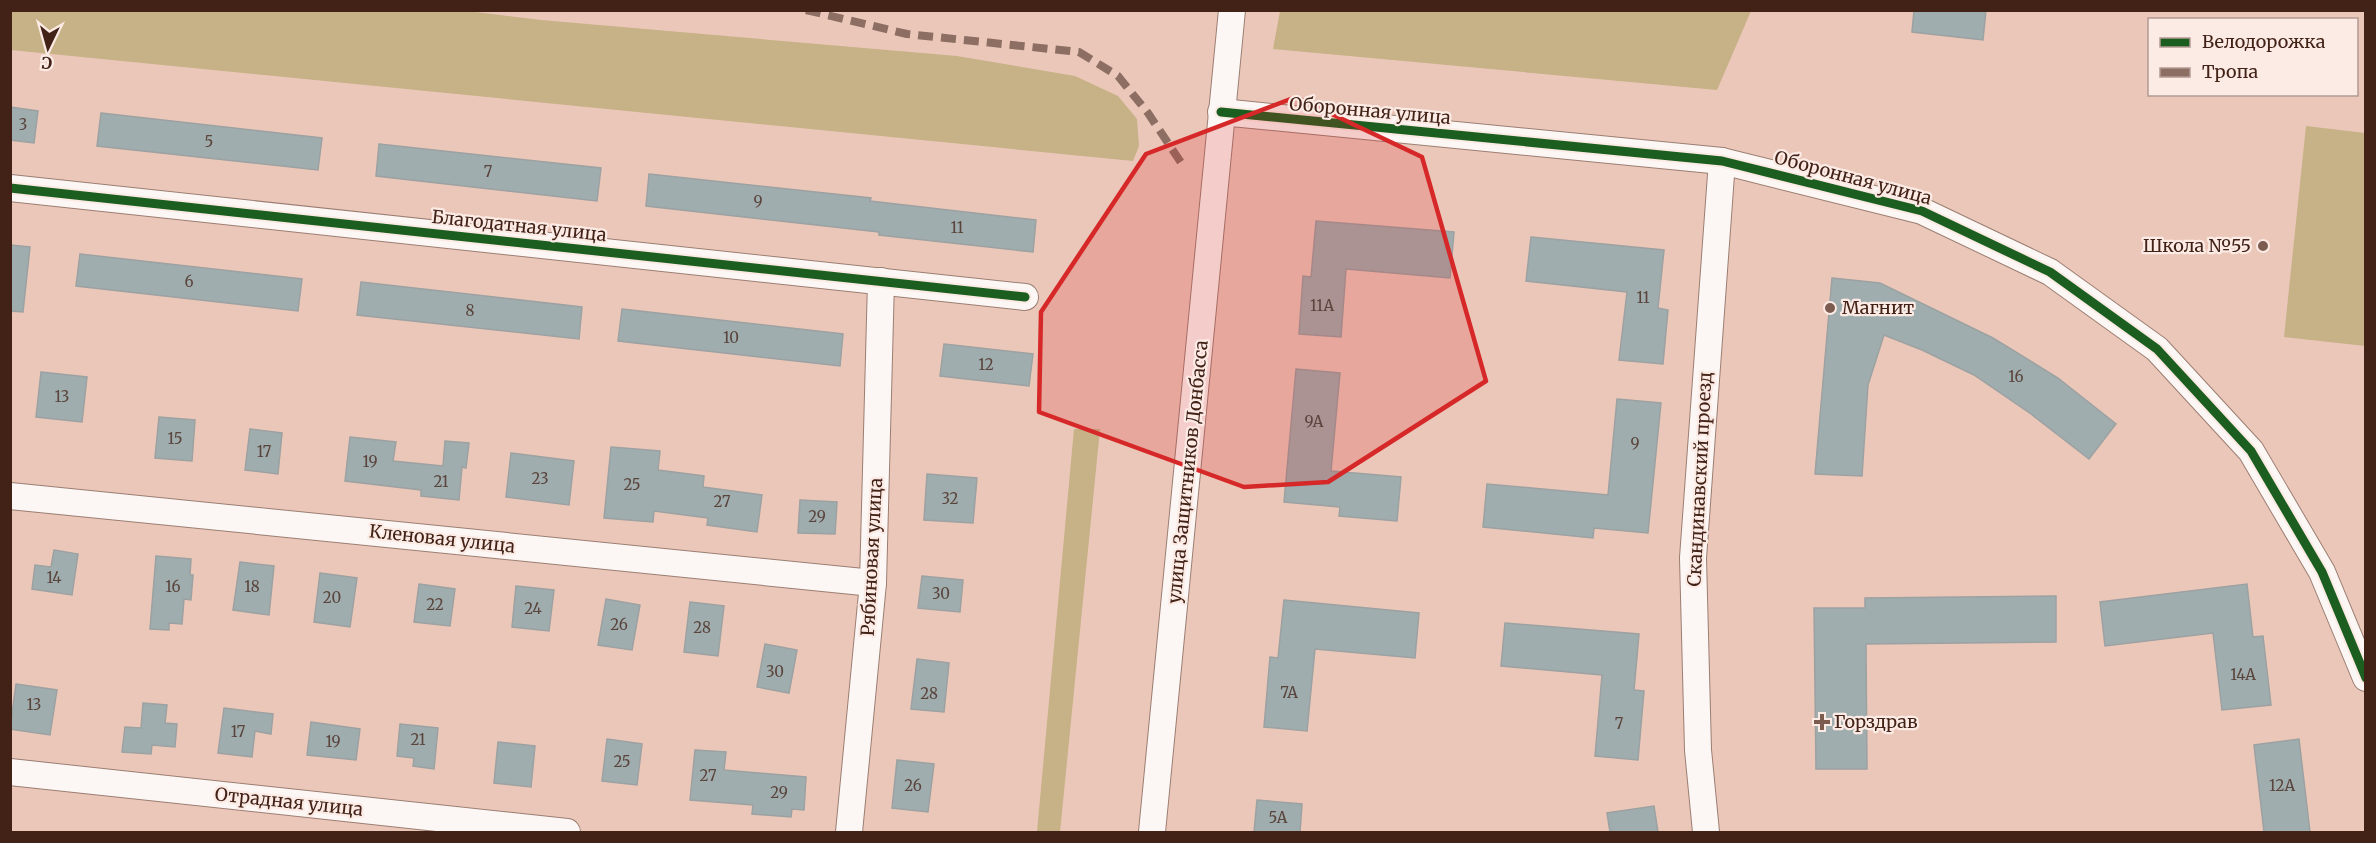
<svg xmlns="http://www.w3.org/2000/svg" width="2376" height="843" font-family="Merriweather,serif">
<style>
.green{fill:#c7b186}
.building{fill:#a0adae;stroke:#9ca1a1;stroke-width:1.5}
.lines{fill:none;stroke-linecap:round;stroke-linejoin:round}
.minor-casing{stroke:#9b7e73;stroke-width:28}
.minor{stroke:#fcf7f4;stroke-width:26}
.quiet{stroke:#8d6e63;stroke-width:8;stroke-dasharray:15 8;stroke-linecap:butt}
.cycleway-casing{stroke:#fcebe5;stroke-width:13}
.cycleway{stroke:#1b5e20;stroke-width:9}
.marked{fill:#d62828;fill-opacity:0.2;stroke:#d62828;stroke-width:4.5;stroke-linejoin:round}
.poi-dot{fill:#7d5c50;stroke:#fcebe5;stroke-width:2}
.labels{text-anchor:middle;stroke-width:4.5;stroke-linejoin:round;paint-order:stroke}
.number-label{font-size:15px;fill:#5a453d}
.street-label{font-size:18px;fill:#422217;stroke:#fcebe5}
.poi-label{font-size:18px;fill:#422217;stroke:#fcebe5;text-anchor:start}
</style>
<rect width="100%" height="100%" fill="#ebc7b9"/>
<g class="green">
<path d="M459 10 541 20 957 56 1075 76 1118 96 1137 119 1139 146 1133 161 11 50V11Z"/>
<path d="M1280 11V10L1751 11 1717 90 1273 49Z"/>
<path d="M2306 126 2365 133V346L2284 337Z"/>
<path d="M1074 429H1100L1060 832H1037Z"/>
</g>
<g class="building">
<path d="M1914 10H1986L1983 40 1912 32Z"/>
<path d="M10 107 38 111 34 143 10 140Z"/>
<path d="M101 113 322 138 318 170 97 146Z"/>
<path d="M379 144 601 168 597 201 376 176Z"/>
<path d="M649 174 871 198 870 201 1036 220 1033 252 879 235V232L646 206Z"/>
<path d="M1316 221 1454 232 1450 278 1346 269 1341 337 1299 334 1303 276 1311 277Z"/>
<path d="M1531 237 1664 250 1658 308 1668 310 1663 364 1619 360 1627 292 1526 281Z"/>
<path d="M10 245 30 247 23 312 10 311Z"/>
<path d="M80 254 302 279 298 311 76 286Z"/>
<path d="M1832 278 1880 283 1993 338 2058 378 2116 424 2089 459 2031 414 1974 375 1922 350 1884 335 1868 385 1862 476 1815 474Z"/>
<path d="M361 282 582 307 579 339 357 315Z"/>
<path d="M622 309 843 334 840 366 618 341Z"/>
<path d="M944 344 1033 354 1029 386 940 376Z"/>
<path d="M1296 369 1340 373 1331 471 1401 477 1397 521 1339 516 1340 507 1284 502Z"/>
<path d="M41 372 87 377 82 422 36 417Z"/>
<path d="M1617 399 1661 403 1648 533 1594 528 1593 538 1483 527 1487 484 1608 495Z"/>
<path d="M159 417 195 420 192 461 155 458Z"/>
<path d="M250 429 282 433 278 474 245 470Z"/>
<path d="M350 437 396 442 393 461 443 466 445 441 469 443 466 468 462 467 459 500 421 496V490L345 481Z"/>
<path d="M611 447 660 451 658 470 704 476 703 487 762 495 757 532 707 525 708 518 654 511 653 522 604 518Z"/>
<path d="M511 453 574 461 569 505 506 497Z"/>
<path d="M927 474 977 478 973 523 924 520Z"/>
<path d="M800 500 837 502 835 534 798 533Z"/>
<path d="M54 550 78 554 72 595 32 589 35 565 51 567Z"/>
<path d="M156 556 191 559 190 575H193L191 600 184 599 182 624 169 623V630L150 629Z"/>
<path d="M240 562 274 566 269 615 233 610Z"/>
<path d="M320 573 357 578 350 627 314 622Z"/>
<path d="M922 576 963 580 960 612 918 608Z"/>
<path d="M419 584 455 589 450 626 414 622Z"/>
<path d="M2247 584 2253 637 2263 636 2271 705 2222 710 2213 633 2105 646 2100 602Z"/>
<path d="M516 586 554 590 549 631 512 627Z"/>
<path d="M2056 596V642L1866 644 1867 769H1816L1814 608H1865V598Z"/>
<path d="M606 599 640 605 632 650 598 645Z"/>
<path d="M1284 600 1419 613 1415 658 1315 649 1307 731 1264 727 1270 657 1278 658Z"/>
<path d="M690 602 724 606 718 656 684 652Z"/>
<path d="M1505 623 1639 634 1634 690 1644 691 1638 760 1595 756 1602 675 1501 666Z"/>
<path d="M765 644 797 650 789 693 757 687Z"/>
<path d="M917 659 949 663 944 712 911 709Z"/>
<path d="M16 684 57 690 50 735 10 729Z"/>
<path d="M143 703 167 705 165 723 177 724 175 747 152 745 151 754 122 752 125 727 141 728Z"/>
<path d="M224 708 273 714 271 734 255 731 252 757 218 753Z"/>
<path d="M311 722 360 729 356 760 307 755Z"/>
<path d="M400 724 438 728 434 769 413 766 414 758 397 756Z"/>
<path d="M607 739 642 744 637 785 602 781Z"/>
<path d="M2299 739 2310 832H2264L2254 745Z"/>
<path d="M498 742 535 746 531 787 494 783Z"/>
<path d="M695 750 726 752 724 770 806 777 804 810 792 809 791 817 752 814 753 805 690 800Z"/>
<path d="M897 760 934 764 928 812 892 808Z"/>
<path d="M1257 800 1302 804 1300 832H1254Z"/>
<path d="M1654 806 1658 832H1610L1607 813Z"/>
</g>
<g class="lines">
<defs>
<g id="minor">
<path d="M1221 112 1722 161 1922 211 2050 272 2157 349 2251 451 2322 572 2366 678"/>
<path d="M10 188 1025 297"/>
<path d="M10 496 873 583"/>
<path d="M10 772 567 832"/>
<path d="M849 832 873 583 881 281"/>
<path d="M1152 832 1232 10"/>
<path d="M1706 832 1698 750 1693 558 1722 161"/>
</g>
</defs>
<use href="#minor" class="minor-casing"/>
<use href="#minor" class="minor"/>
<path class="quiet" d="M806 10 907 34 1079 52 1118 76 1148 113 1184 167"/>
<defs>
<g id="cycleway">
<path d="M1221 112 1722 161 1922 211 2050 272 2157 349 2251 451 2322 572 2366 678"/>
<path d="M10 188 1025 297"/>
</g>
</defs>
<use href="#cycleway" class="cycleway-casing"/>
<use href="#cycleway" class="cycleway"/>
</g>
<path class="marked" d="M1296 97 1422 157 1486 381 1328 482 1244 487 1039 412 1041 312 1146 154Z"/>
<g class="poi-dot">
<circle cx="2263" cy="246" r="6"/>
<circle cx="1830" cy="308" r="6"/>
<path d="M1819 713h6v6h6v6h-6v6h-6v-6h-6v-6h6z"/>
</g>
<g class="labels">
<g class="number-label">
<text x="23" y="130">3</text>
<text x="209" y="147">5</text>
<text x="488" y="177">7</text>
<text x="758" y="207">9</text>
<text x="957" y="233">11</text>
<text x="189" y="287">6</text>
<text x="1643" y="303">11</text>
<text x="1322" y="311">11А</text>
<text x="470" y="316">8</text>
<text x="731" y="343">10</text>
<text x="986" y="370">12</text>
<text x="2016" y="382">16</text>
<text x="62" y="402">13</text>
<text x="1314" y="427">9А</text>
<text x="175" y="444">15</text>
<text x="1635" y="449">9</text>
<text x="264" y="457">17</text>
<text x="370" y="467">19</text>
<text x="540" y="484">23</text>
<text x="441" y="487">21</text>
<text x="632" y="490">25</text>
<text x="950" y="504">32</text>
<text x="722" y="507">27</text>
<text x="817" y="522">29</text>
<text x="54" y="583">14</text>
<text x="173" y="592">16</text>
<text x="252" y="592">18</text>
<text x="941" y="599">30</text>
<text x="332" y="603">20</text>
<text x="435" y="610">22</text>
<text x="533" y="614">24</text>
<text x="619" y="630">26</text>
<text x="702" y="633">28</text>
<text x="775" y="677">30</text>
<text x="2243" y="680">14А</text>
<text x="1289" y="698">7А</text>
<text x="929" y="699">28</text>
<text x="34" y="710">13</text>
<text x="1619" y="729">7</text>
<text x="238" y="737">17</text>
<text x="418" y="745">21</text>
<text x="333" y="747">19</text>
<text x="622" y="767">25</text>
<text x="708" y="781">27</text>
<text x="913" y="791">26</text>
<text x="2282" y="791">12А</text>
<text x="779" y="798">29</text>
<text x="1278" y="823">5А</text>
</g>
<g class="street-label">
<text transform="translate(1370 111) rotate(5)" y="6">Оборонная улица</text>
<text transform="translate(1853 178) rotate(15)" y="6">Оборонная улица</text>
<text transform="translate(519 226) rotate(6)" y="6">Благодатная улица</text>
<text transform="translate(1188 472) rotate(-84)" y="6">улица Защитников Донбасса</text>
<text transform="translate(1700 479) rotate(-87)" y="6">Скандинавский проезд</text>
<text transform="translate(442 539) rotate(6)" y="6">Кленовая улица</text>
<text transform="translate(872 557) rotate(-87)" y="6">Рябиновая улица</text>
<text transform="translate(289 802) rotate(6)" y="6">Отрадная улица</text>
</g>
<g class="poi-label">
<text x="2251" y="252" text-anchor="end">Школа №55</text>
<text x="1842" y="314">Магнит</text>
<text x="1834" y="728">Горздрав</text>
</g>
</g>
<rect width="2376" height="843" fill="none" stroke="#422217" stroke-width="24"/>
<rect x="2148" y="18" width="210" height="78" fill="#fcebe5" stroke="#b29b93" stroke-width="1.5"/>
<rect x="2160" y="38" width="30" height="9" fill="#1b5e20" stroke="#b29b93" stroke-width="1.5"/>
<text x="2202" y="48" font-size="18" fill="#422217">Велодорожка</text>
<rect x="2160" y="68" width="30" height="9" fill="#8d6e63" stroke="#b29b93" stroke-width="1.5"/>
<text x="2202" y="78" font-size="18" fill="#422217">Тропа</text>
<g transform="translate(48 48) rotate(185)" stroke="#fcebe5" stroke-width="4.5" paint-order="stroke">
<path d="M0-4.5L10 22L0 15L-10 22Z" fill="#422217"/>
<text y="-9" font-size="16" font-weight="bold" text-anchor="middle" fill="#422217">С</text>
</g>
</svg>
